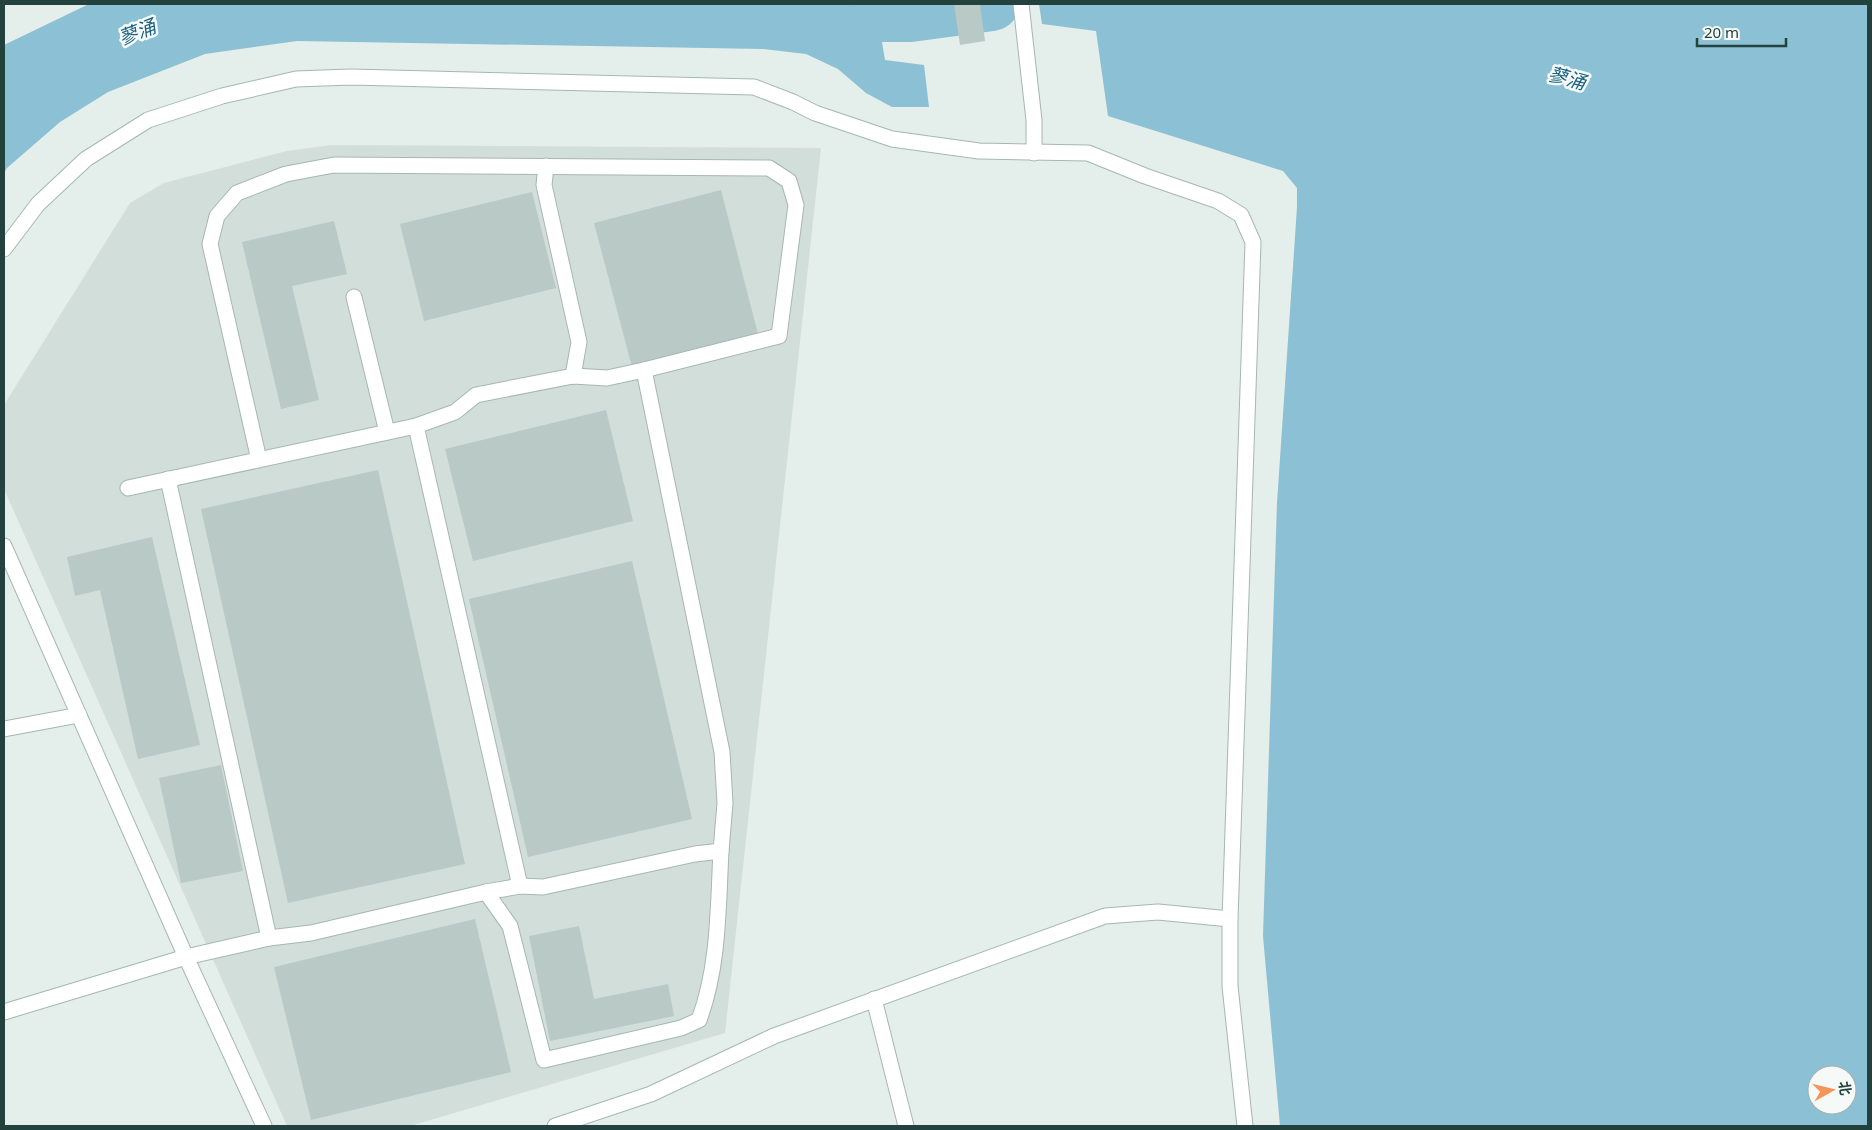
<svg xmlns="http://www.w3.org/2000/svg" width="1872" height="1130" font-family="'Noto Sans','Noto Sans SC',sans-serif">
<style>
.built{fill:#d2deda}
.water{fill:#8cc0d4;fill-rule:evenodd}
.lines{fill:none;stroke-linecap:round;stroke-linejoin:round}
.river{stroke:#8cc0d4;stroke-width:54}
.building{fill:#b9c9c5}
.minor-casing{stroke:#a6b7b3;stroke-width:17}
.minor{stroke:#fff;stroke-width:15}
.labels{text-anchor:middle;stroke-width:5;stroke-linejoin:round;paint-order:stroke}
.water-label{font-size:19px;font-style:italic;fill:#1b627f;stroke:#f5faf8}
</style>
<rect width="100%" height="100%" fill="#e4eeeb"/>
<path class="built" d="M331 145 821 148 725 1033 410 1126H287L4 489V405L130 203 164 183 287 151Z"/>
<g class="water">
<path d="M89 4H949L952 35 882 42 885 60 924 65 929 107H892L866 93 838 69 806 54 763 49 297 41 205 54 108 92 60 122 7 168 4 173V45Z"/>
<path d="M1039 4H1868V1126H1280L1263 936 1277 503 1297 207V188L1283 171 1108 116 1096 31 1042 24ZM1817 1075H1847V1105H1817Z"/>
</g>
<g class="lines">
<path class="river" d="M876 15H910L992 4"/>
</g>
<g class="building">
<path d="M954 4H980L985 41 960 45Z"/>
<path d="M721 190 758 334 632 367 594 223Z"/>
<path d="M532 192 556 288 424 321 400 224Z"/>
<path d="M334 221 347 274 292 286 319 400 281 409 242 242Z"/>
<path d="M606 410 633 521 473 561 445 449Z"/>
<path d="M378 470 465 864 288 903 201 509Z"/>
<path d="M152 537 200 745 138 759 100 590 75 596 67 557Z"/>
<path d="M632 561 692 819 528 857 469 599Z"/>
<path d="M221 765 243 871 181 883 159 778Z"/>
<path d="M475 919 511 1072 311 1120 274 967Z"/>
<path d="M579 926 594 999 668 984 674 1016 550 1041 529 936Z"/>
</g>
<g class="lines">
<defs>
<g id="minor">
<path d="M1021 4 1034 120V153"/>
<path d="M546 166 544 185 579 342 573 376"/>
<path d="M4 249 38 204 86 159 148 120 222 96 296 79 351 77 754 87 793 102 815 113 892 139 979 151 1088 153 1145 176 1218 201 1241 215 1253 242 1230 919V986L1245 1126"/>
<path d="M354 297 387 432"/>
<path d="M416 426 520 886"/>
<path d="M168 479 269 938"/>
<path d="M128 488 416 426 455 412 476 395 573 376 607 378 644 370 779 336 796 205 789 181 769 168 334 165 286 174 237 193 217 216 210 244 259 460"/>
<path d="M4 546 186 957 264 1126"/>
<path d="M4 729 79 715"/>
<path d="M486 892 510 926 544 1060 681 1028 699 1020C719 967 718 907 721 851"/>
<path d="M874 999 906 1126"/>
<path d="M4 1012 186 957 269 938 311 933 486 892 520 886 543 887 695 854 721 851 725 803 722 752 644 370"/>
<path d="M555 1126 651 1094 774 1036 1105 916 1158 912 1230 919"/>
</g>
</defs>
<use href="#minor" class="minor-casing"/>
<use href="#minor" class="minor"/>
</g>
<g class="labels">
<g class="water-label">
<text transform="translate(137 32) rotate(-21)" y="7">蓼涌</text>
<text transform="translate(1567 78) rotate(15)" y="7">蓼涌</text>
</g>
</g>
<rect width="1872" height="1130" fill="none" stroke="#23413d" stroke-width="10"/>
<g transform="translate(1832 1090) rotate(82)"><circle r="24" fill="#f5faf8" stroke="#a1b0ad"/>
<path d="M0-4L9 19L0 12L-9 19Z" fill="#f5955b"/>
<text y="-8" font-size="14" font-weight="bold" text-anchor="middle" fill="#23413d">北</text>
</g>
<path d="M1697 38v8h89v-8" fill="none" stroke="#23413d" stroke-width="2.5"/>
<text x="1704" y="38" font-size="15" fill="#23413d" stroke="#f5faf8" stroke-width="4" paint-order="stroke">20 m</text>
</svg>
